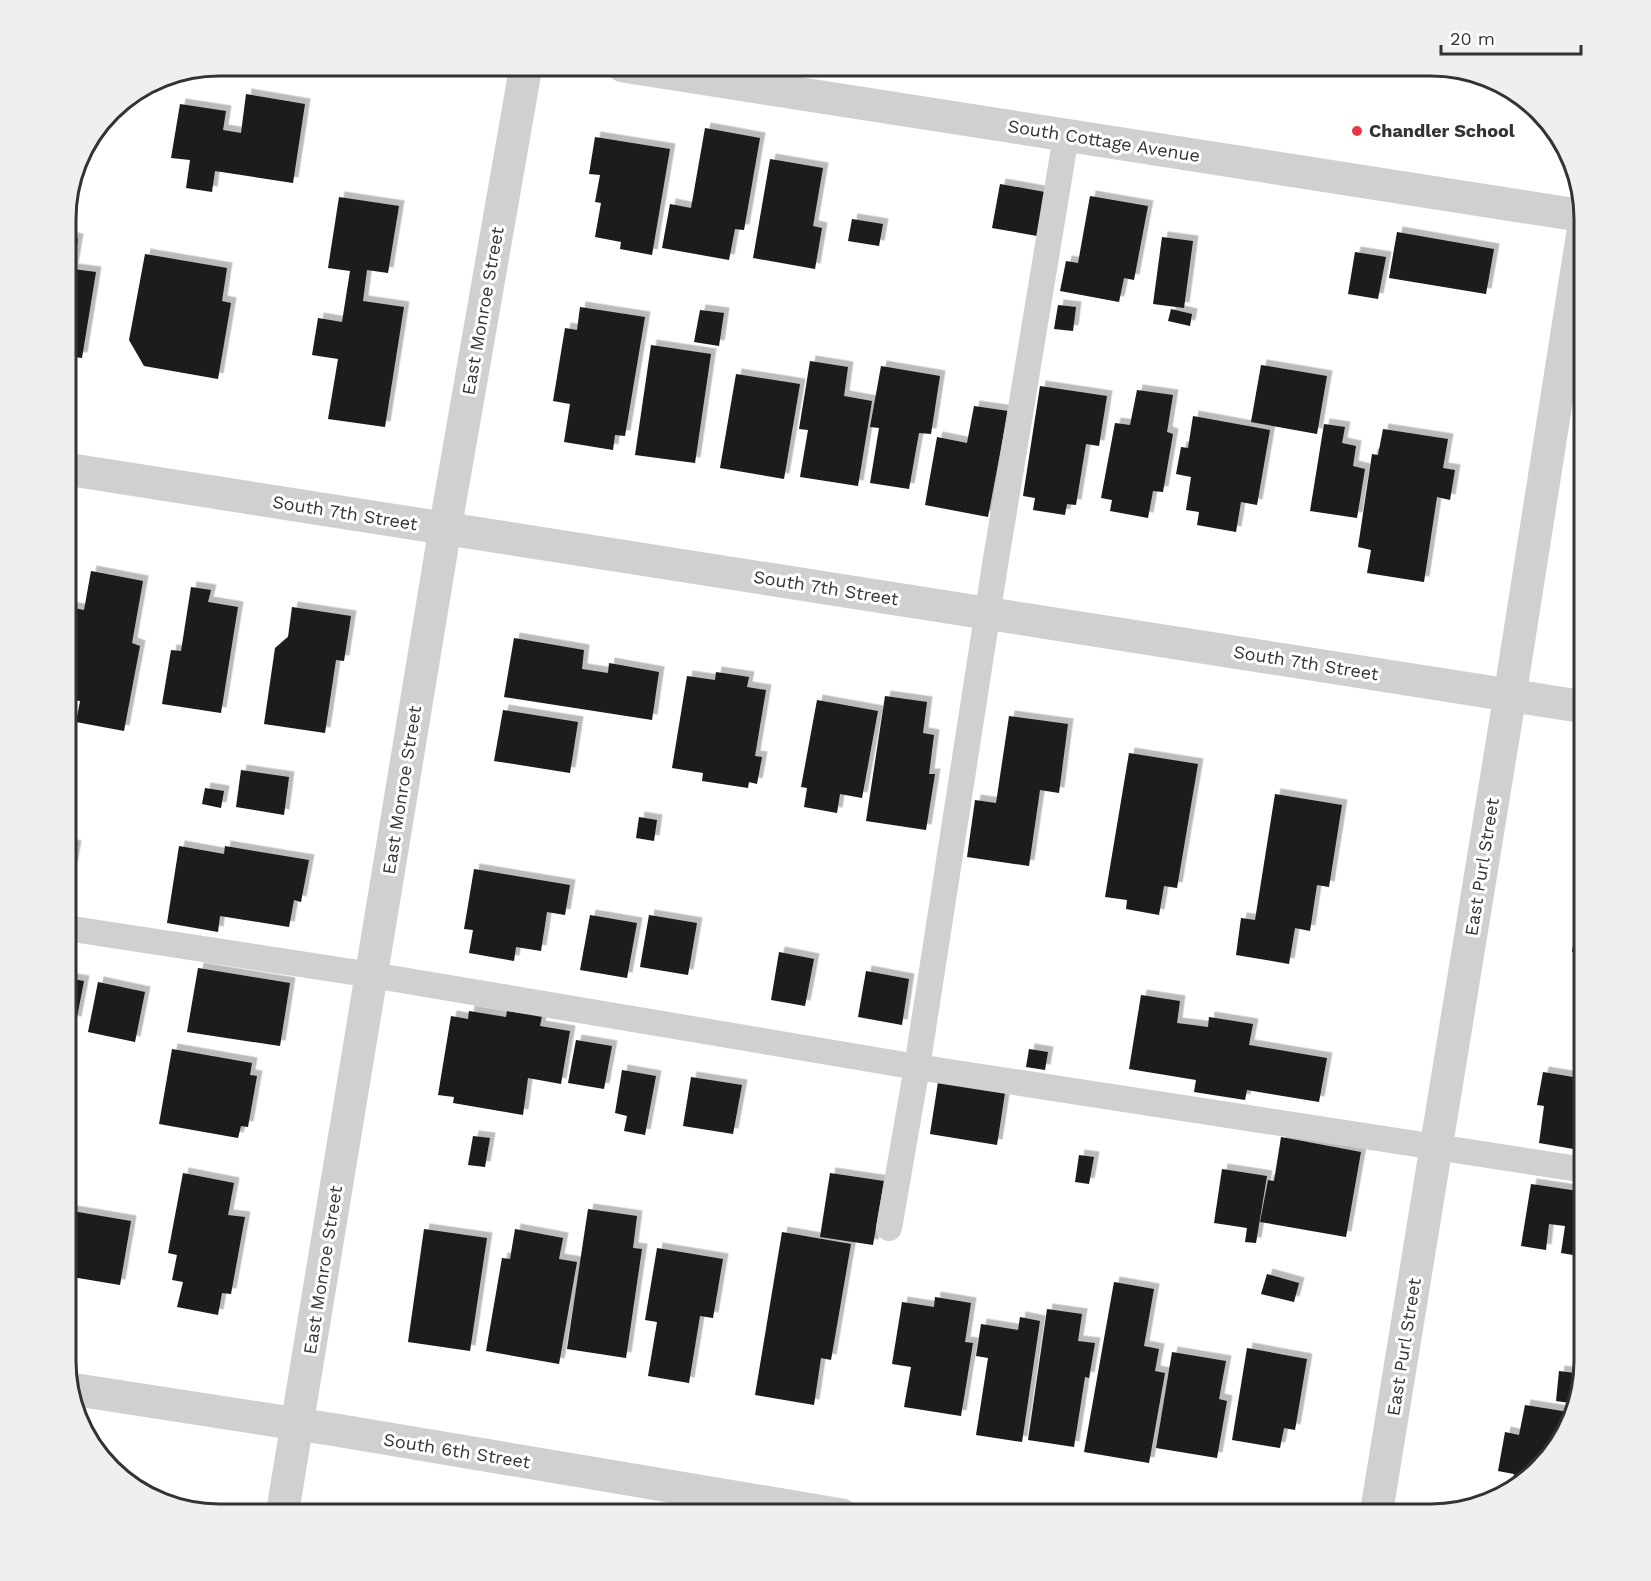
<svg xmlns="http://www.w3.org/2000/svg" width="1651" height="1581" font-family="'Work Sans',sans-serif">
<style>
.building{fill:#1a1a1a;filter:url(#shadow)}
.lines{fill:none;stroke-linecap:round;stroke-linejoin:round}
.service{stroke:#d0d0d0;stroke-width:26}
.minor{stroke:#d0d0d0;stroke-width:33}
.poi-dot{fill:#e63946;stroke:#fff;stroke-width:2}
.labels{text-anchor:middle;stroke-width:6;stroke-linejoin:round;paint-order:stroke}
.poi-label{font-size:18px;font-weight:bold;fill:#333;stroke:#fff;text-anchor:start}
.street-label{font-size:18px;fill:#333;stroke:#fff}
.rim{fill:none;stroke:#333;stroke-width:3}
</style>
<defs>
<filter id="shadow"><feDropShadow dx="5.5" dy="-5.5" stdDeviation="0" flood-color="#0004"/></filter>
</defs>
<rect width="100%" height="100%" fill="#fff"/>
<g class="building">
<path d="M246 94 305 104 293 183 215 171 212 192 186 188 190 160 171 158 180 104 226 111 223 130 241 133Z"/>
<path d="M705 128 760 138 744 230 735 229 729 260 662 248 670 204 691 208Z"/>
<path d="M595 137 670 149 652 255 620 249 621 242 595 237 601 203 595 202 600 175 589 174Z"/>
<path d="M770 159 823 168 813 226 822 228 815 269 753 258Z"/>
<path d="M1000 184 1045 192 1037 236 992 228Z"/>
<path d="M1090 196 1148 206 1134 280 1124 278 1119 302 1060 291 1066 261 1078 263Z"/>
<path d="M339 197 399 206 388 273 367 270 363 301 404 307 385 427 328 419 338 359 312 355 318 318 342 322 350 271 328 268Z"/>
<path d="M852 219 883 224 879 246 848 241Z"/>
<path d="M1397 232 1494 249 1486 294 1389 278Z"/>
<path d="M66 237 78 239 73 269 96 272 82 358 66 356Z"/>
<path d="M1162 237 1193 241 1184 308 1153 304Z"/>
<path d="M1355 252 1386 257 1378 299 1348 294Z"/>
<path d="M145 254 227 268 222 301 231 303 218 379 144 366 129 340Z"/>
<path d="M1058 305 1076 307 1073 331 1054 329Z"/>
<path d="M580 307 645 317 625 436 615 435 613 450 564 442 570 404 553 401 565 328 577 330Z"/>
<path d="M1171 309 1192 314 1190 326 1168 321Z"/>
<path d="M700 310 724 313 719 346 694 342Z"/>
<path d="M651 345 711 354 695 463 635 455Z"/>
<path d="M810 361 848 367 844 396 872 401 858 486 800 477 808 430 799 429Z"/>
<path d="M1261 365 1327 376 1317 434 1251 422Z"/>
<path d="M881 366 940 376 931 434 919 433 909 489 870 483 879 428 870 427Z"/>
<path d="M736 374 800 384 784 479 720 468Z"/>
<path d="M1040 386 1107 396 1099 446 1086 444 1076 505 1067 504 1065 515 1033 510 1035 498 1023 496Z"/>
<path d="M1137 390 1173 395 1167 432 1173 434 1163 492 1153 491 1148 518 1110 511 1112 500 1101 498 1115 423 1130 425Z"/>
<path d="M974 406 1008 411 988 517 925 505 937 437 967 443Z"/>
<path d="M1193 416 1270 430 1257 505 1241 502 1236 532 1197 525 1199 512 1186 510 1191 477 1176 474 1181 447 1188 448Z"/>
<path d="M1324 424 1345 427 1342 443 1356 446 1353 466 1365 469 1357 518 1310 511Z"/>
<path d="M1383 429 1448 439 1443 468 1455 470 1450 500 1437 497 1424 582 1367 573 1371 550 1358 547 1372 454 1378 455Z"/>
<path d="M91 571 143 581 132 643 140 646 124 731 76 722 80 701 66 699V623L69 607 84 610Z"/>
<path d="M191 587 211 590 208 602 238 607 221 713 162 704 171 650 181 651Z"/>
<path d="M292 607 351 616 344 661 336 660 325 733 264 724 275 648 288 637Z"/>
<path d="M514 638 584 650 582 669 608 673 609 663 659 672 652 720 504 697Z"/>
<path d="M716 672 749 677 747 687 766 690 755 756 762 757 757 784 749 782 748 788 702 781 703 773 672 768 687 676 715 680Z"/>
<path d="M885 696 927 702 923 733 934 735 929 774H935L926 830 866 821Z"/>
<path d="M817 700 878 711 862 798 840 794 837 813 804 807 807 788 801 787Z"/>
<path d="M503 710 578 722 570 773 494 761Z"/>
<path d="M1009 716 1068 724 1059 793 1040 790 1029 866 967 857 975 800 996 803Z"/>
<path d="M1129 753 1198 764 1177 888 1164 886 1159 915 1126 909 1127 900 1105 897Z"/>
<path d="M241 770 289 777 284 815 236 807Z"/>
<path d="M205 788 224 791 221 808 202 804Z"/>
<path d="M1275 794 1342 805 1329 887 1317 885 1310 931 1295 928 1289 964 1236 955 1241 918 1255 920Z"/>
<path d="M639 817 657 820 654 841 636 838Z"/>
<path d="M66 844 76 846 67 896H66Z"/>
<path d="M179 846 224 854 225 846 309 860 301 902 294 900 289 927 220 916 218 932 167 923Z"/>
<path d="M474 869 570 885 565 915 547 912 541 951 516 947 514 961 469 953 473 930 464 929Z"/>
<path d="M1584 878H1585V954L1572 952Z"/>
<path d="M590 915 637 923 627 978 580 970Z"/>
<path d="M649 915 697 923 688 975 640 967Z"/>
<path d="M779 952 814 959 805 1006 771 1000Z"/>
<path d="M198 968 290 983 280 1046 187 1032Z"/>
<path d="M866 971 909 979 902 1025 858 1017Z"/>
<path d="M66 978 84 981 76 1022 66 1020Z"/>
<path d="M98 982 145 992 135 1042 88 1032Z"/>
<path d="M1141 995 1180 1001 1177 1023 1208 1027 1209 1017 1253 1024 1249 1045 1327 1058 1319 1102 1247 1090 1245 1100 1194 1092 1196 1080 1129 1069Z"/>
<path d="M469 1011 506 1017 507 1011 542 1016 540 1026 570 1031 561 1084 528 1078 523 1115 453 1103 454 1097 438 1095 451 1016 468 1019Z"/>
<path d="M576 1040 612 1046 604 1089 568 1083Z"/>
<path d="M172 1049 252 1063 250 1075 257 1076 248 1127 241 1126 238 1138 159 1124Z"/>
<path d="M1029 1049 1048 1052 1045 1070 1026 1067Z"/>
<path d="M622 1070 656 1076 645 1135 624 1131 627 1116 615 1113Z"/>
<path d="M1543 1072 1585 1079V1151L1539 1143 1544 1106 1537 1105Z"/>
<path d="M691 1077 742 1085 733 1134 683 1126Z"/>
<path d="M938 1082 1005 1093 997 1145 930 1134Z"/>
<path d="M473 1136 490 1138 485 1167 468 1165Z"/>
<path d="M1281 1137 1361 1152 1346 1237 1260 1222 1268 1180 1274 1181Z"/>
<path d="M1079 1155 1094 1157 1089 1184 1075 1182Z"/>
<path d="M1222 1169 1267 1176 1256 1243 1245 1242 1247 1228 1214 1223Z"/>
<path d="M183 1173 234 1183 228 1215 245 1217 231 1294 222 1293 218 1315 177 1307 183 1282 172 1280 177 1255 168 1253Z"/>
<path d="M830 1173 884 1181 873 1245 820 1237Z"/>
<path d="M1531 1184 1585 1192V1257L1561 1253 1565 1226 1549 1224 1546 1250 1521 1246Z"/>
<path d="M588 1209 637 1216 633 1248 642 1249 626 1358 567 1349Z"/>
<path d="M66 1210 131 1221 120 1285 66 1276Z"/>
<path d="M424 1229 487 1238 470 1351 408 1342Z"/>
<path d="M515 1229 563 1238 559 1259 577 1262 559 1364 486 1351 502 1258 510 1259Z"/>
<path d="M782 1232 851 1244 831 1360 821 1358 814 1405 755 1395Z"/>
<path d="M657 1248 723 1259 713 1318 700 1316 689 1383 648 1376 657 1322 645 1320Z"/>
<path d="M1579 1272 1585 1273V1302L1574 1300Z"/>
<path d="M1267 1274 1299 1283 1294 1302 1261 1294Z"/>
<path d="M1114 1282 1154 1289 1144 1346 1159 1349 1155 1371 1165 1373 1149 1463 1084 1452Z"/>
<path d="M935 1297 971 1303 965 1342 973 1343 961 1416 904 1407 911 1367 892 1364 902 1302 934 1307Z"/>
<path d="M1047 1309 1082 1314 1078 1341 1095 1343 1089 1378 1085 1377 1074 1447 1028 1440Z"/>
<path d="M1020 1317 1040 1321 1022 1442 976 1435 988 1358 976 1356 981 1324 1018 1330Z"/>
<path d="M1247 1348 1307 1359 1295 1430 1284 1428 1280 1448 1232 1440Z"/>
<path d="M1172 1352 1226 1361 1219 1399 1227 1401 1217 1458 1156 1448Z"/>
<path d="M1559 1371 1582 1374 1577 1404 1556 1401Z"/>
<path d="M1525 1405 1575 1413 1573 1421 1533 1477 1501 1496 1503 1489 1511 1490 1514 1474 1498 1471 1505 1432 1519 1435Z"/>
</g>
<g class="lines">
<g class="service">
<path d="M66 928 372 975 917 1067 1585 1170"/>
<path d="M889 1228 917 1067 995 565 1066 136"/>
</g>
<g class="minor">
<path d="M623 66 1584 216"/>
<path d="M66 469 1585 707"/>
<path d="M71 1389 336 1430 842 1515"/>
<path d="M282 1515 445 529 526 66"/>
<path d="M1376 1515 1510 695 1585 219"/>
</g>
</g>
<circle class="poi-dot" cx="1357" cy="131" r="6"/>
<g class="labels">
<g class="poi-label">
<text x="1369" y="137">Chandler School</text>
</g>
<g class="street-label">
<text transform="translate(1104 141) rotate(9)" y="6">South Cottage Avenue</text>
<text transform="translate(483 311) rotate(-80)" y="6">East Monroe Street</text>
<text transform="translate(345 513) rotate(9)" y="6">South 7th Street</text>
<text transform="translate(826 588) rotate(9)" y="6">South 7th Street</text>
<text transform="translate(1306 663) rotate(9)" y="6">South 7th Street</text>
<text transform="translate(402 790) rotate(-81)" y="6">East Monroe Street</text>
<text transform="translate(1482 867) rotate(-81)" y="6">East Purl Street</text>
<text transform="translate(323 1270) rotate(-81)" y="6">East Monroe Street</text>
<text transform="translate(1404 1347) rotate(-81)" y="6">East Purl Street</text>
<text transform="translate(457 1451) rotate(9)" y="6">South 6th Street</text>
</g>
</g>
<path d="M0 0H1651V1581H0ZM219 76H1431A143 143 0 0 1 1574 219V1361A143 143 0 0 1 1431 1504H219A143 143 0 0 1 76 1361V219A143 143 0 0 1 219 76Z" fill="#efefef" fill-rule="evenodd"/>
<path class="rim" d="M219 76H1431A143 143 0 0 1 1574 219V1361A143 143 0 0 1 1431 1504H219A143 143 0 0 1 76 1361V219A143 143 0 0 1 219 76Z"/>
<path d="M1441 45v9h140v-9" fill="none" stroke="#333333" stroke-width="3"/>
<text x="1450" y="45" font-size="18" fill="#333333" stroke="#ffffff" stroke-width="4.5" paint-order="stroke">20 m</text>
</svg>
